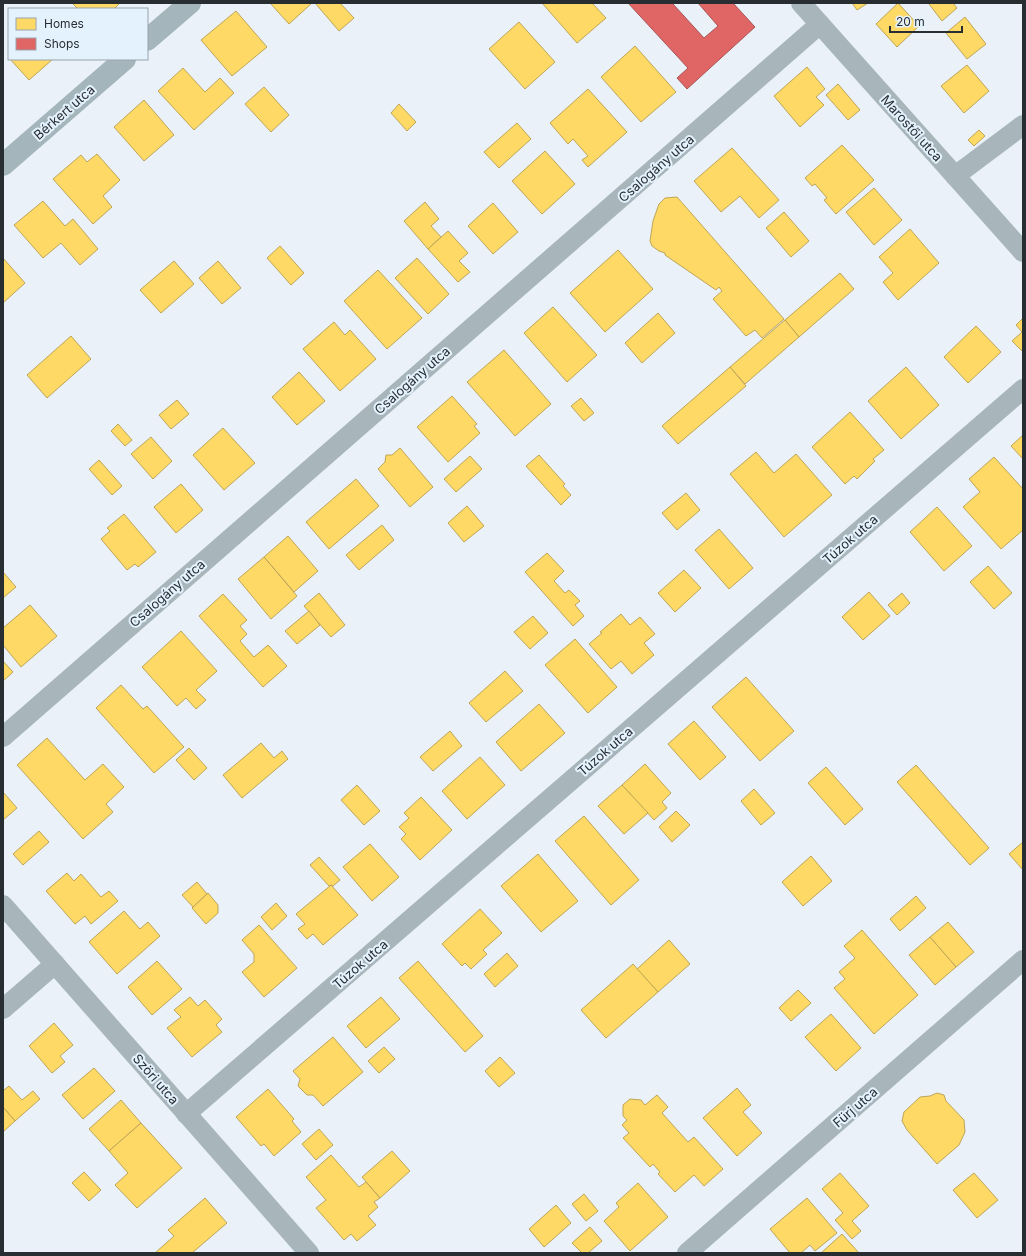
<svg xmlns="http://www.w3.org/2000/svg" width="1026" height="1256" font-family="Inter,sans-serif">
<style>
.homes{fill:#ffd966;stroke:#bea556}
.shops{fill:#e06666;stroke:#a95556}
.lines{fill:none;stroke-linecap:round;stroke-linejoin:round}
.street{stroke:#a8b6bc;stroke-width:20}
.secondary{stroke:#a4b5bc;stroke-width:22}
.labels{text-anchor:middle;stroke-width:4;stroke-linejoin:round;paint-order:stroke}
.street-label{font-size:13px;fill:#282d32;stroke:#e4f2fe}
</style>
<rect width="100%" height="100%" fill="#eaf1f8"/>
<g class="homes">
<path d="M72 3H120L114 9H78Z"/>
<path d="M270 3H312L289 24Z"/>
<path d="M315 3H340L354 18 339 31Z"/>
<path d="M542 3H592L606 18 577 43Z"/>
<path d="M852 3H868L857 10Z"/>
<path d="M898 3 919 26 897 47 876 24Z"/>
<path d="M931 3H953L957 8 942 21 929 4Z"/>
<path d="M236 11 267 47 232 76 201 40Z"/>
<path d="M965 17 986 44 967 59 946 33Z"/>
<path d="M519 22 555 62 525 89 489 49Z"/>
<path d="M635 46 676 92 641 122 601 77Z"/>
<path d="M10 59H53L29 80Z"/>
<path d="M967 65 989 91 964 113 941 86Z"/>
<path d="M807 67 825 89 816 97 824 105 800 127 774 96Z"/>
<path d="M183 68 205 92 220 78 234 93 194 130 158 91Z"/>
<path d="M838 84 860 110 848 120 826 95Z"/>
<path d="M264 87 289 115 271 132 245 104Z"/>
<path d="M588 89 627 132 588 167 582 160 588 156 573 139 568 144 550 123Z"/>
<path d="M144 100 174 135 144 161 114 127Z"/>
<path d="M399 104 416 122 407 131 391 113Z"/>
<path d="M517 123 531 139 499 168 484 152Z"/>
<path d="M979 130 985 136 974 146 968 140Z"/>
<path d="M842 145 874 180 836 214 824 200 827 198 815 184 812 186 805 178Z"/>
<path d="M732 148 779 200 759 218 740 196 721 212 694 181Z"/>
<path d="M545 151 575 184 542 214 512 181Z"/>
<path d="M97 154 120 180 103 196 112 207 93 224 53 179 81 155 87 162Z"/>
<path d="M874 188 902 220 874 245 846 212Z"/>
<path d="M677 197 784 319 762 338 755 330 746 336 713 299 722 291 719 287 716 290 665 255V253L659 251 652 246 650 241 653 221 659 204 665 198Z"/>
<path d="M43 201 65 226 73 219 98 249 80 265 61 243 43 258 14 225Z"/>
<path d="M425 202 439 219 431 226 441 237 428 249 404 221Z"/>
<path d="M493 203 518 232 493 254 468 226Z"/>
<path d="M784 212 809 241 791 257 766 228Z"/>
<path d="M910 229 939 263 898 300 883 282 893 273 879 257Z"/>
<path d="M448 231 468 253 459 261 470 272 458 282 428 249Z"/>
<path d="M280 246 304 273 291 285 267 258Z"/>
<path d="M618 250 653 289 605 332 570 293Z"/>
<path d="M3 258 25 283 3 303Z"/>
<path d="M417 258 449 294 428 314 395 278Z"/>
<path d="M174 261 194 284 161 313 140 290Z"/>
<path d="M218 261 241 288 222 304 199 278Z"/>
<path d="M378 270 422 318 387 349 344 301Z"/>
<path d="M840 273 854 289 799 337 785 320Z"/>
<path d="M553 307 597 355 567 382 524 333Z"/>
<path d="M658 313 675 333 642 363 625 343Z"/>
<path d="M1023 318V352L1012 341 1022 332 1016 325Z"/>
<path d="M785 320 799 337 745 384 730 367Z"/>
<path d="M334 322 345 335 350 330 376 359 340 391 303 349Z"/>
<path d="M976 326 1001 352 968 383 944 357Z"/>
<path d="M71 336 91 359 47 398 27 375Z"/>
<path d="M504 350 551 404 515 436 467 382Z"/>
<path d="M730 367 746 386 678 444 662 426Z"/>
<path d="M906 367 939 405 901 439 868 401Z"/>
<path d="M299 372 325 401 297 425 272 397Z"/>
<path d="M452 396 477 424 474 426 480 433 448 462 417 427Z"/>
<path d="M581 398 594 413 584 421 571 406Z"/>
<path d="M177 400 189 414 171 429 159 415Z"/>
<path d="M850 412 884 450 873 459 875 461 857 479 854 476 845 484 812 447Z"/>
<path d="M118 424 132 440 125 446 111 431Z"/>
<path d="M223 428 255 463 224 490 193 455Z"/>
<path d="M1023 435V459L1011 446Z"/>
<path d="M151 437 172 461 153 479 131 454Z"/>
<path d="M400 448 433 487 410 507 378 469 385 462 386 455H392Z"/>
<path d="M756 452 774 473 796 454 832 495 784 537 730 474Z"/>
<path d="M539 455 565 484 563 486 571 495 561 505 526 466Z"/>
<path d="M470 456 482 469 456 492 444 479Z"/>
<path d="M994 457 1023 489V530L1001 549 963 507 980 492 969 479Z"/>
<path d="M99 460 122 486 112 495 89 469Z"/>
<path d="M356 479 379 506 329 549 306 522Z"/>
<path d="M181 484 203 510 176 533 154 507Z"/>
<path d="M686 493 700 510 677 530 662 513Z"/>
<path d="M467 506 484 526 464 542 448 523Z"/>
<path d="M937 507 972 546 944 571 910 532Z"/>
<path d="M124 514 156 552 138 567 135 564 127 570 101 539 110 531 107 528Z"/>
<path d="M382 525 394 540 359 570 346 555Z"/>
<path d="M719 529 753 568 729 589 695 550Z"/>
<path d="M288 536 318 571 294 592 264 557Z"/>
<path d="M547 553 564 571 554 581 565 593 569 590 580 601 575 605 584 616 573 626 525 572Z"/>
<path d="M264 557 297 596 271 619 238 579Z"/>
<path d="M988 566 1012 593 994 609 970 582Z"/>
<path d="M684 570 701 588 675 612 658 593Z"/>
<path d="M3 572 16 587 3 598Z"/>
<path d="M869 592 890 616 863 640 842 617Z"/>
<path d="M319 593 345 625 331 637 304 606Z"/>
<path d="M902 593 910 603 897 615 888 605Z"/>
<path d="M223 594 247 620 240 626 247 634 240 641 254 657 268 645 287 666 263 687 199 616Z"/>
<path d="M30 605 57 636 21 667 3 645V628Z"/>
<path d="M309 611 320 625 297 644 285 631Z"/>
<path d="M621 614 630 625 640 617 655 634 644 643 654 655 632 674 621 661 611 669 589 644 602 633 600 632Z"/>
<path d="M533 616 548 633 530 649 514 632Z"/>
<path d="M181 631 217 671 196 690 206 700 196 709 186 698 177 706 142 667Z"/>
<path d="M575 639 617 687 588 713 545 665Z"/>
<path d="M3 661 13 672 3 681Z"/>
<path d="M505 671 523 691 486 722 469 703Z"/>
<path d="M746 677 794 731 760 761 712 707Z"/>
<path d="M121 685 143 709 147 706 184 747 154 773 96 708Z"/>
<path d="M539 704 565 733 521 771 496 742Z"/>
<path d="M694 721 726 757 700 780 668 744Z"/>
<path d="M450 731 462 746 433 771 420 757Z"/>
<path d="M47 738 85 780 103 764 124 787 106 804 113 812 83 839 17 765Z"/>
<path d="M261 743 274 758 282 751 288 759 242 798 223 775Z"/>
<path d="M189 748 207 768 194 780 176 760Z"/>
<path d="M480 757 505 785 467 819 442 791Z"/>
<path d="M645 764 671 793 662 802 667 808 654 820 622 785Z"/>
<path d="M916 765 989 848 970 865 897 782Z"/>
<path d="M826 767 863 809 845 825 808 783Z"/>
<path d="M357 785 380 811 364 825 341 800Z"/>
<path d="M622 785 648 813 624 834 598 806Z"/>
<path d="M754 789 775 813 761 825 741 801Z"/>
<path d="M3 792 17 808 3 820Z"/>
<path d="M421 797 452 830 420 860 401 839 406 834 399 827 409 818 404 813Z"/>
<path d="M676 811 690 825 672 842 659 827Z"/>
<path d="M584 816 639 880 611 905 555 841Z"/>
<path d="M39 831 49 842 23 865 13 854Z"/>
<path d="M1023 842V870L1009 854Z"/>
<path d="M370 844 399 877 372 901 343 867Z"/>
<path d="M538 854 578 901 541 932 501 886Z"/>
<path d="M811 856 832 881 803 906 782 882Z"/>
<path d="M319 857 340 880 333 886 331 885 329 886 310 865Z"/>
<path d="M67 873 74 881 81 874 101 897 109 891 118 901 91 924 85 916 75 924 46 891Z"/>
<path d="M197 882 207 894 193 907 182 895Z"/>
<path d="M331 885 358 915 323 945 313 934 307 939 298 929 305 924 296 914Z"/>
<path d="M208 893 218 905V913L206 924 192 908Z"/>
<path d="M916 896 926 908 900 931 890 919Z"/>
<path d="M276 903 287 916 272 930 261 917Z"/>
<path d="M480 909 502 933 483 950 487 954 471 969 465 963 462 966 442 944Z"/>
<path d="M124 911 140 929 148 922 160 936 117 974 89 942Z"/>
<path d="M948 922 974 952 956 967 930 937Z"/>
<path d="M259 925 297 968 264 997 242 972 254 962V954L242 940Z"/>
<path d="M862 930 918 995 874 1034 834 988 845 979 839 972 855 958 844 946Z"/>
<path d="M930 937 956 967 935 985 909 955Z"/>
<path d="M669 940 690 964 658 992 637 969Z"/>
<path d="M507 953 518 966 495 987 484 974Z"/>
<path d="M157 961 182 989 152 1015 128 987Z"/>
<path d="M418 961 483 1036 465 1052 399 978Z"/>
<path d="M633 964 658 992 606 1038 581 1010Z"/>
<path d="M798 990 811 1003 791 1021 779 1008Z"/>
<path d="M190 997 198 1006 205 1000 222 1019 216 1025 222 1032 192 1057 167 1028 181 1017 174 1010Z"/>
<path d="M381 997 400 1019 366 1048 347 1026Z"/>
<path d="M831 1014 861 1048 836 1071 805 1037Z"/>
<path d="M54 1023 73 1045 60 1056 65 1062 52 1073 29 1046Z"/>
<path d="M333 1037 363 1072 323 1106 313 1095H307L298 1086 300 1079 293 1071Z"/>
<path d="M384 1047 395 1059 379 1073 368 1061Z"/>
<path d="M500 1057 515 1073 499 1087 485 1071Z"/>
<path d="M94 1068 115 1091 83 1119 62 1095Z"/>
<path d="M9 1086 22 1100 33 1091 40 1099 15 1121 3 1107V1091Z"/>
<path d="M737 1088 751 1105 743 1112 762 1133 737 1156 703 1118Z"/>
<path d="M268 1089 294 1119 292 1121 301 1132 274 1156 264 1144 261 1146 236 1117Z"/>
<path d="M937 1093 944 1095 946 1101 964 1120 965 1132 959 1145 937 1164 907 1130 902 1121 904 1112 920 1097 930 1096Z"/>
<path d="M657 1095 668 1107 662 1113 688 1142 694 1137 723 1169 704 1186 694 1175 675 1192 658 1174 660 1172 653 1164 650 1167 623 1138 629 1133 622 1125 627 1120 623 1116V1105L630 1099 641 1100 645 1105Z"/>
<path d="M121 1100 141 1123 109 1151 89 1129Z"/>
<path d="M3 1107 15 1121 3 1132Z"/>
<path d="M141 1123 182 1168 137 1208 115 1185 128 1173 109 1151Z"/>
<path d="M319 1129 333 1145 316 1160 302 1144Z"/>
<path d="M392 1151 410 1171 380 1198 362 1177Z"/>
<path d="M331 1155 359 1187 366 1182 380 1198 374 1202 378 1207 368 1216 376 1225 357 1241 351 1234 344 1240 316 1208 326 1200 306 1177Z"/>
<path d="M84 1172 101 1190 89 1201 72 1183Z"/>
<path d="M840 1173 869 1206 852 1221 861 1231 852 1239 835 1220 843 1213 822 1189Z"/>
<path d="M974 1173 998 1200 977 1218 953 1190Z"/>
<path d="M638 1183 668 1217 630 1251 604 1221 619 1207 616 1203Z"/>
<path d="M584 1194 598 1211 586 1221 572 1204Z"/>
<path d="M205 1198 227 1223 192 1253H155L174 1236 168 1230Z"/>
<path d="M807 1198 837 1233 815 1251 810 1245 801 1253H790L770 1229Z"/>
<path d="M556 1205 571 1223 544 1247 529 1229Z"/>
<path d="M590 1227 602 1241 588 1253H582L572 1243Z"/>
<path d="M842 1234 859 1253H821Z"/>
</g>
<path class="shops" d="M628 3H675L673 4 704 38 718 26 698 3H733L755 27 687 89 677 78 688 68Z"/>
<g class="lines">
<g class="street">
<path d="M801 3 1023 252"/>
<path d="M955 176 1023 125"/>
<path d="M3 737 820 24"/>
<path d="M3 905 309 1253"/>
<path d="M3 1009 55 964"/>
<path d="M186 1114 1023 389"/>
<path d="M687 1253 1023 960"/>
</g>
<g class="secondary">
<path d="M147 40 190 3"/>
<path d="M3 165 125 59"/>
</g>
</g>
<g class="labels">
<g class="street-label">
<text transform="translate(64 112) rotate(-41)" y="5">Bérkert utca</text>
<text transform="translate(912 128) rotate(48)" y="5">Marostői utca</text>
<text transform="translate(656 168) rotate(-41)" y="5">Csalogány utca</text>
<text transform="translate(412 380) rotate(-41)" y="5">Csalogány utca</text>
<text transform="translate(850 539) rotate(-41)" y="5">Túzok utca</text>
<text transform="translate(167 593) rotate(-41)" y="5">Csalogány utca</text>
<text transform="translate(605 751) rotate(-41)" y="5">Túzok utca</text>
<text transform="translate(360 964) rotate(-41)" y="5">Túzok utca</text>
<text transform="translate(156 1079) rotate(49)" y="5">Szöri utca</text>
<text transform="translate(855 1107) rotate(-41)" y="5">Fürj utca</text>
</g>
</g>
<rect width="1026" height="1256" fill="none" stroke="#282d32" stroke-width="8"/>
<rect x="8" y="8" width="140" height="52" fill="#e4f2fe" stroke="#99a3ac"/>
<rect x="16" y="18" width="20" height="12" fill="#ffd966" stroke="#99a3ac"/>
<text x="44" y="28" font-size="12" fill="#282d32">Homes</text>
<rect x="16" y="38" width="20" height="12" fill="#e06666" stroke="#99a3ac"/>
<text x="44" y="48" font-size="12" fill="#282d32">Shops</text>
<path d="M890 26v6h72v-6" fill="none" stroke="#282d32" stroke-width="2"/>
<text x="896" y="26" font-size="12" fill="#282d32" stroke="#e4f2fe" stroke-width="3" paint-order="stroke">20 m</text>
</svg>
